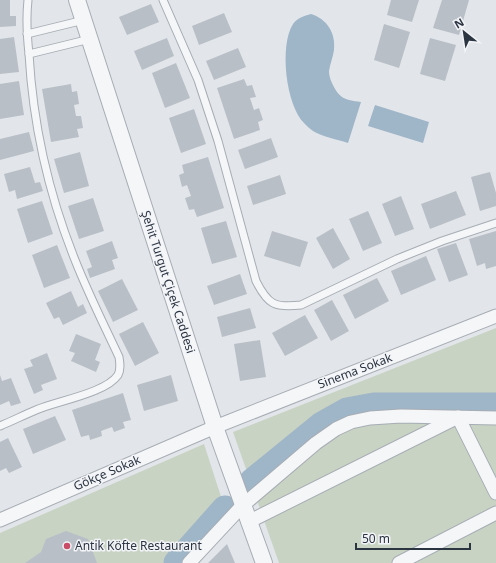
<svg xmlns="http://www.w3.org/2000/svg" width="496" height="563" font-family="'Noto Sans',sans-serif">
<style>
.green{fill:#c8d3c4}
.water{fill:#9fb5c8}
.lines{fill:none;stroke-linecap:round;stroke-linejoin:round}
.river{stroke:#9fb5c8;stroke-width:27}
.building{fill:#b9bfc7}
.service-casing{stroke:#a7adb4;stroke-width:9}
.minor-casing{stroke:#a7adb4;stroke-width:15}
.tertiary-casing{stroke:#a7adb4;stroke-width:18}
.service{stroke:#f5f6f8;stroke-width:7}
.minor{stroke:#f5f6f8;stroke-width:13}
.tertiary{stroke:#f5f6f8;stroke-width:16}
.poi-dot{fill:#c94d66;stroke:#f2f4f7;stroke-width:1.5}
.labels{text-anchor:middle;stroke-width:3;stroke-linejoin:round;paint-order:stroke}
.street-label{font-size:12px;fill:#2b3441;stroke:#f2f4f7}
.poi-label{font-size:12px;fill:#2b3441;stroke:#f2f4f7;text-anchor:start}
</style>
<rect width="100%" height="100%" fill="#e2e6ea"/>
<g class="green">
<path d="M496 328V563H279L233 432Z"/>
<path d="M204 444 225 509 177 563H0V533Z"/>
</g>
<g class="water">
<path d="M311 14C327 19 336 33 334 50 333 57 330 64 329 71 329 75 330 79 332 83 339 98 344 100 361 102L348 143C339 140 320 136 313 131 310 129 307 126 304 123 286 105 279 46 293 24 297 18 304 16 311 14Z"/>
<path d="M375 105 429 122 423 143 368 126Z"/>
</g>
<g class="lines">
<g class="river">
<path d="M252 482 322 425 347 411 374 406H496"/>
<path d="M177 563 225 509"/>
</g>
</g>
<g class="building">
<path d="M0 0H10V16H16V26L0 27Z"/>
<path d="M391 0H419L412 22 387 15Z"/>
<path d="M442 0H469L459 35 433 28Z"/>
<path d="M151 4 159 22 127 35 119 17Z"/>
<path d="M224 13 232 32 199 45 192 26Z"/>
<path d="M384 24 410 32 399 68 374 60Z"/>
<path d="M14 37 19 72 0 74V39Z"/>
<path d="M167 38 174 56 142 70 134 51Z"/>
<path d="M430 38 456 45 445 81 420 74Z"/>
<path d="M238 48 246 67 214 80 206 61Z"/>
<path d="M176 63 190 98 165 108 152 73Z"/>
<path d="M244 79 247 86 252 85 256 97 250 98 254 110 259 108 263 120 258 122 260 130 234 139 217 88Z"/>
<path d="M19 81 24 115 0 119V84Z"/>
<path d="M71 84 72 92 77 91 79 104 74 105 76 116H81L83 128 77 129 79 137 51 142 42 89Z"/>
<path d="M194 109 206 144 181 153 169 118Z"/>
<path d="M29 132 34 151 0 160V139Z"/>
<path d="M271 138 278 157 245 169 238 150Z"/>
<path d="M80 152 89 186 64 193 54 159Z"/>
<path d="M208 157 224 208 197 217 194 209 189 210 185 198 191 196 187 185 182 187 179 175 184 173 182 165Z"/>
<path d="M30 167 35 183 40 182 43 191 17 199 15 190 9 192 4 174Z"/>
<path d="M490 172 496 193V206L480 211 471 177Z"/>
<path d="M280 175 286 194 253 205 247 186Z"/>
<path d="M456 191 466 215 430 229 421 204Z"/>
<path d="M401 196 414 229 395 236 382 204Z"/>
<path d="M93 198 104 231 79 239 68 206Z"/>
<path d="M42 201 53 234 28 243 17 209Z"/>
<path d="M368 211 382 243 363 251 349 219Z"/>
<path d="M226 221 237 257 212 264 201 228Z"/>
<path d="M333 228 350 259 333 269 316 238Z"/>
<path d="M272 231 308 242 300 267 264 256Z"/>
<path d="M496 231V266L486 269 485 263 477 266 469 239Z"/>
<path d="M112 241 118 258 112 260 115 269 90 278 87 269 92 267 86 251Z"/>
<path d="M456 243 468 275 449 282 437 249Z"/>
<path d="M57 245 70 278 44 288 32 255Z"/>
<path d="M426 256 436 280 401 295 391 271Z"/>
<path d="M240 274 247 294 214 305 207 286Z"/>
<path d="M377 278 389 301 355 319 343 295Z"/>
<path d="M122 279 138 310 113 322 98 291Z"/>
<path d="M71 291 78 307 83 304 87 313 63 325 59 317 54 319 46 303Z"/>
<path d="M332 300 349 331 331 341 314 310Z"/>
<path d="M250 308 256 328 222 337 217 317Z"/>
<path d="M305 315 318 338 285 356 272 333Z"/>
<path d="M143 322 159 353 135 366 119 334Z"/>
<path d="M76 334 101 344 95 360 100 362 96 372 71 361 75 353 69 351Z"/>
<path d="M260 340 266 377 240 381 234 344Z"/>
<path d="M47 353 57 379 41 385 43 390 34 394 24 369 33 366 30 360Z"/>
<path d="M0 375 2 381 11 378 21 403 11 406 9 401 0 405Z"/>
<path d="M171 375 178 401 144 411 137 385Z"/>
<path d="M123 393 131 420 123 422 125 428 114 432 112 427 101 431 102 436 90 440 89 435 81 437 72 410Z"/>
<path d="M55 416 66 440 33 454 23 429Z"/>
<path d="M8 438 22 467 9 473 6 468 0 471V442Z"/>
<path d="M66 531 88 539 97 563H25L41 552 46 539Z"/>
<path d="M227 544 235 563H208Z"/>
</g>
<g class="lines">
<defs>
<g id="service">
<path d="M163 0 198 80 218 141 256 281C268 305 275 308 301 305L397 259 442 241 496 223"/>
<path d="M27 34 84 20"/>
<path d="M29 54 90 39"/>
<path d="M0 426C12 421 24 415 36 410 57 401 106 393 118 375 121 369 120 363 119 357 104 325 88 293 75 260 49 195 33 124 29 54 27 36 26 18 28 0"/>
</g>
<g id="minor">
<path d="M0 520 215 427 496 316"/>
<path d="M248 522 458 417 496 493"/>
<path d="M189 563 242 506 316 443 336 429 351 422 370 418 401 416 496 418"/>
<path d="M399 563 496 513"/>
</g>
<path id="tertiary" d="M77 0 215 427 264 563"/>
</defs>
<use href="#service" class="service-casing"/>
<use href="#minor" class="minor-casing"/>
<use href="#tertiary" class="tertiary-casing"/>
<use href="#service" class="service"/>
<use href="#minor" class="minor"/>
<use href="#tertiary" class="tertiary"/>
</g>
<circle class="poi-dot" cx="67" cy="546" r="4"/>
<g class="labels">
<g class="street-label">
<text transform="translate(168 282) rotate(72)" y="4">Şehit Turgut Çiçek Caddesi</text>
<text transform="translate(355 371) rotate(-21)" y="4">Sinema Sokak</text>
<text transform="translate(107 473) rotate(-23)" y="4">Gökçe Sokak</text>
</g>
<g class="poi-label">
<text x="75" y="550">Antik Köfte Restaurant</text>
</g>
</g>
<g transform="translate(464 32) rotate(330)" stroke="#f2f4f7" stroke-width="3" paint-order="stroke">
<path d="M0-3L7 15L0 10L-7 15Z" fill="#2b3441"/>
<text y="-6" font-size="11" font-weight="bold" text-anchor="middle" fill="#2b3441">N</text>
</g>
<path d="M356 543v6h114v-6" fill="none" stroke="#2b3441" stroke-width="2"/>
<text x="362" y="543" font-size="12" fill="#2b3441" stroke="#f2f4f7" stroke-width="3" paint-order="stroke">50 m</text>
</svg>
